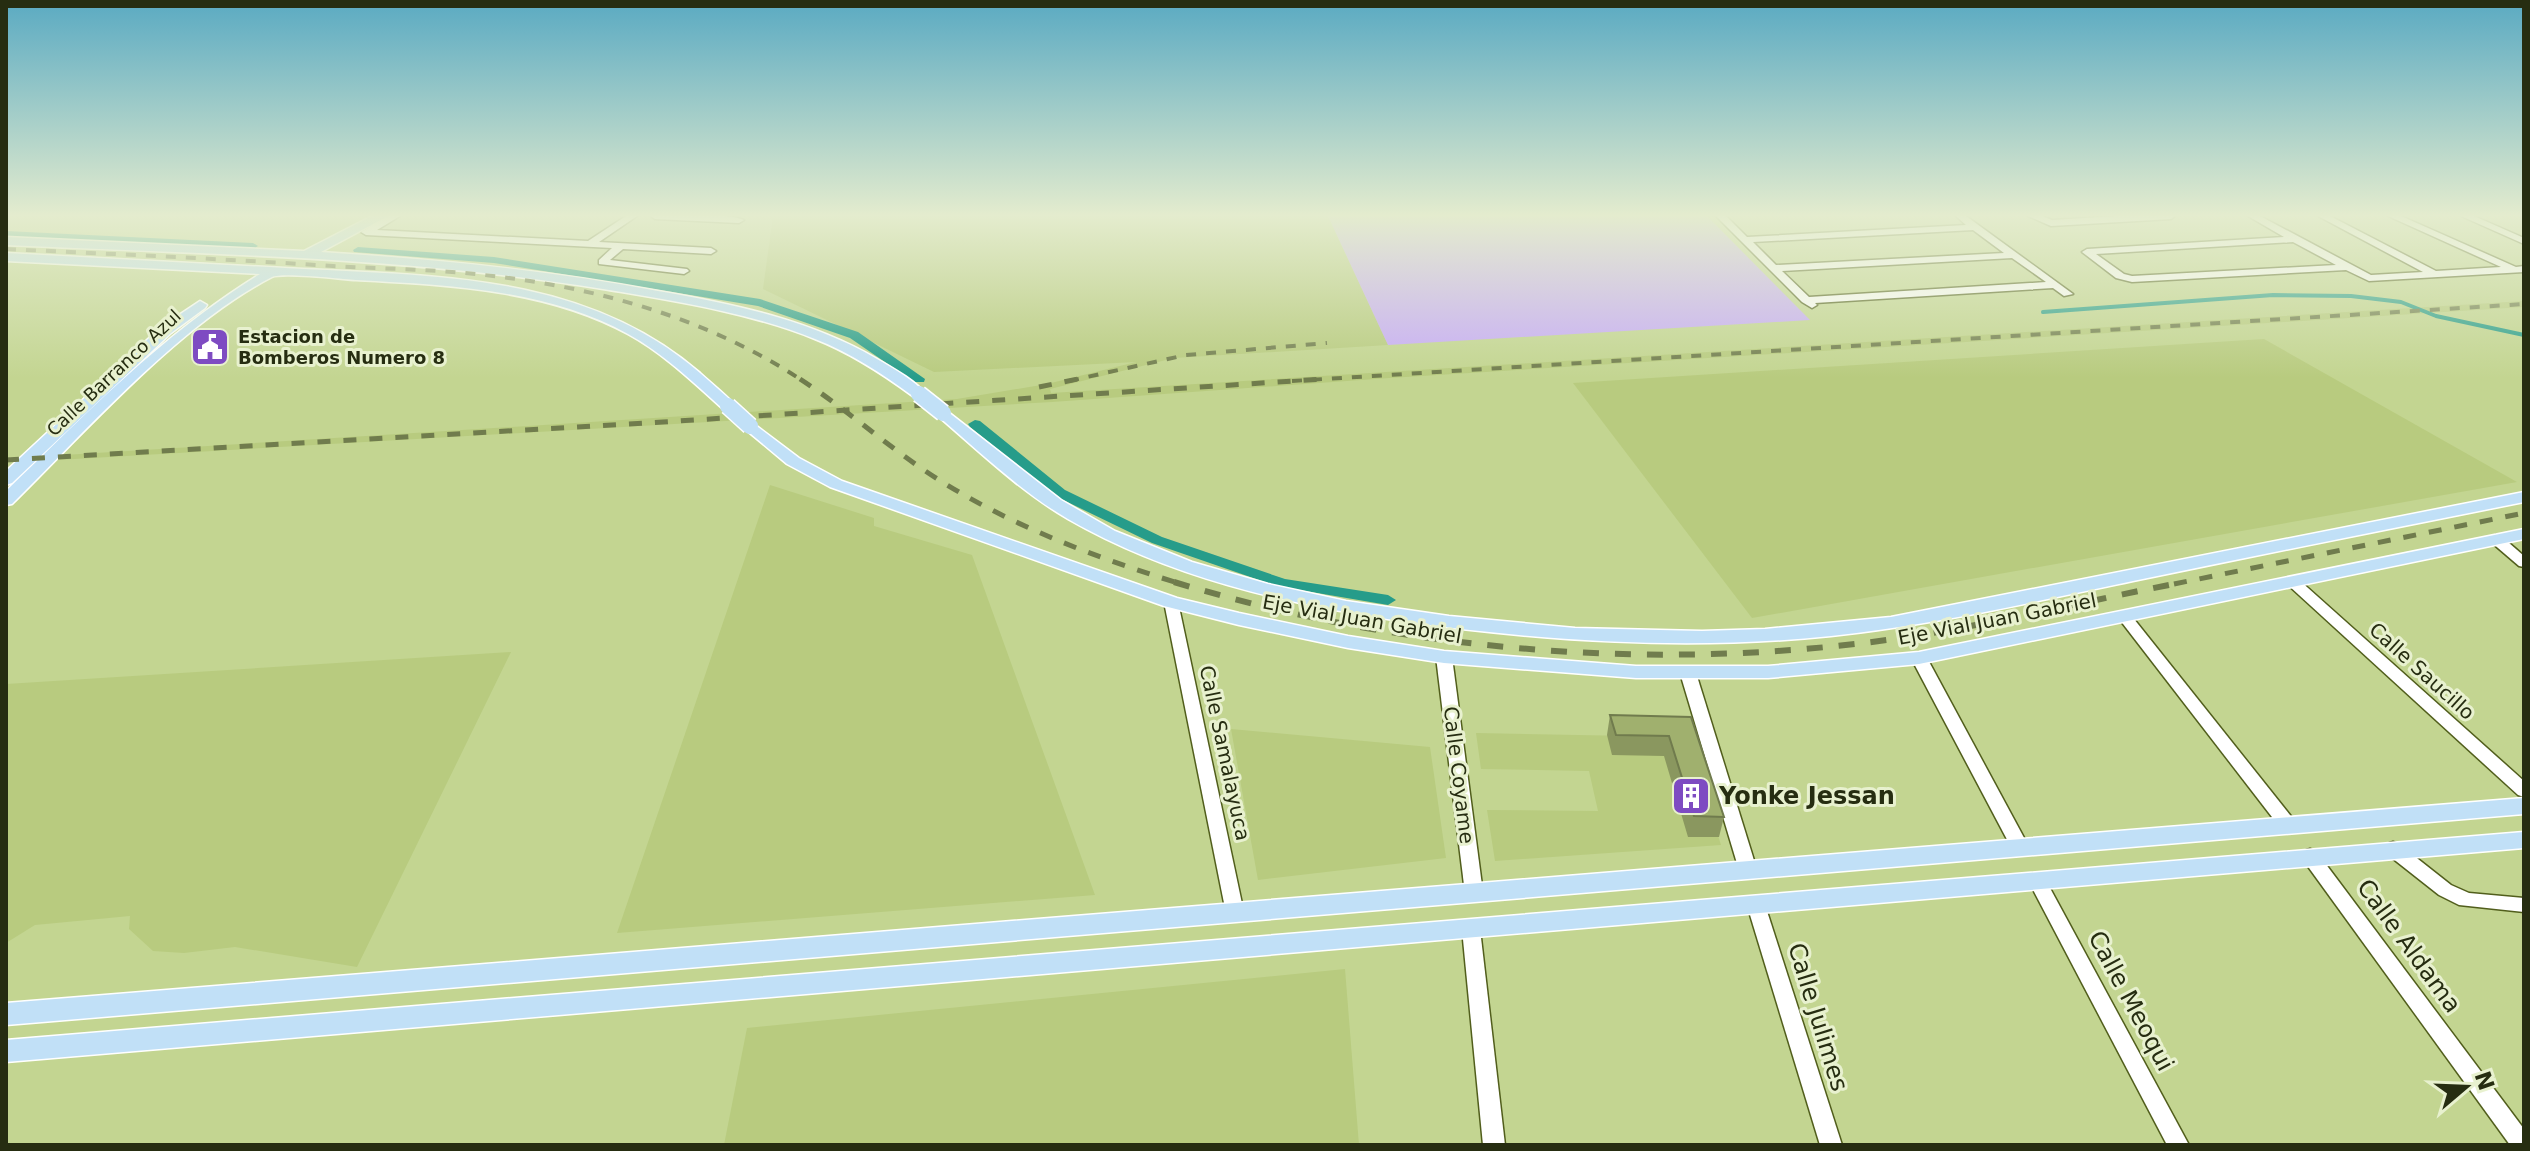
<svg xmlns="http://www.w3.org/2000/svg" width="2530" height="1151" font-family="'DejaVu Sans',sans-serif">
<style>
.built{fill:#b8cb7f}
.green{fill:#c7acf8}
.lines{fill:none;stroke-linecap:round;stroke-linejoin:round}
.stream{stroke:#269c8a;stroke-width:4}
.canal{fill:#269c8a;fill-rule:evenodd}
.minor-casing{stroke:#515e1c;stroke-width:3}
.major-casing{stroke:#fff;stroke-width:3}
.minor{fill:#fff;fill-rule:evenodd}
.major{fill:#c1e0f7;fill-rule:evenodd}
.rail-far2{stroke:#707c4d;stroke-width:4;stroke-dasharray:10 10;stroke-linecap:butt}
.rail-far1{stroke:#707c4d;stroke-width:5;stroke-dasharray:13 13;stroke-linecap:butt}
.rail{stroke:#707c4d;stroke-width:6;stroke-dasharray:16 16;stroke-linecap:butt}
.major-bridge-casing{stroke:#fff;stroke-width:19;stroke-linecap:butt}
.major-bridge{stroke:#c1e0f7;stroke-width:16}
.wall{fill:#8a975f}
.building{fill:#a0b06e;stroke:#707b4d;stroke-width:2}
.labels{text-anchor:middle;stroke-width:6;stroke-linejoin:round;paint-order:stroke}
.far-poi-label{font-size:18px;font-weight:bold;fill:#262d11;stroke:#e8f1cf;text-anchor:start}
.far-street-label{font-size:18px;fill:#262d11;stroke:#e8f1cf}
.street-label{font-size:20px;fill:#262d11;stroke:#e8f1cf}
.near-poi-label{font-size:24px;font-weight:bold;fill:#262d11;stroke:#e8f1cf;text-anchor:start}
.near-street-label{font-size:24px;fill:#262d11;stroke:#e8f1cf}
</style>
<rect width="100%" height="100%" fill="#c3d591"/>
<g class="built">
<path d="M773 216H1328L1388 345 1174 358 1050 389 1051 393 2524 301V307L1389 378 1052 402 57 460 64 455 957 399 1047 384 1136 362 934 372 763 289Z"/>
<path d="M2264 339 2517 482 1752 618 1573 383Z"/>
<path d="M770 485 874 518V526L972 555 1095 895 617 933Z"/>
<path d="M511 652 357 967 235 947 184 953 153 951 129 929 130 916 35 925 6 943V684Z"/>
<path d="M1231 729 1430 747 1446 858 1258 880Z"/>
<path d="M1476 733 1686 737 1721 845 1495 861 1487 810 1598 811 1589 771 1481 769Z"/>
<path d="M1345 969 1359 1145H724L747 1028Z"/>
</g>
<path class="green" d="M1328 216H1707L1810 320 1388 345Z"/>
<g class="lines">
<path class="stream" d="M2043 312 2273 295 2351 296 2401 302 2436 316 2524 335"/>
<g class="canal">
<path d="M6 231 253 243 258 246 253 249 6 237Z"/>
<path d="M358 247 494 257 760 299 858 332 925 379 924 382H914L850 338 758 306 494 263 354 252 353 250Z"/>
<path d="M975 420 980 421 1065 490 1162 537 1285 579 1388 595 1396 600 1388 605 1276 586 1152 543 1055 496 970 427 968 424Z"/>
</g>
<defs>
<g id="minor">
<path d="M388 216H400L377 230 588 241 626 216H637L599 242 711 248 716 251 711 254 623 249 610 260 687 269 689 271 684 274 599 264V260L612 248 366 235 361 232Z"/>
<path d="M651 216C672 216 727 212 744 220L739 223 655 219Z"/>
<path d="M1716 216H1726L1747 237 1966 225 1956 216H1966L2073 294 2064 296 2053 288 1815 303 1817 305 1812 308 1802 302ZM1973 230 2004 253 1776 265 1753 242ZM2012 258 2046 282 1809 297 1782 271Z"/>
<path d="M2028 216H2042L2052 220 2117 216H2175L2171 219 2051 226Z"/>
<path d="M2248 216H2260L2371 275 2423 272 2318 216H2330L2436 271 2501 267 2388 216H2401L2516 267 2524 266V272L2369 281 2346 270 2132 282 2116 278 2082 252 2087 249 2284 237ZM2293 242 2336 265 2132 276 2124 274 2096 254Z"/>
<path d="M2461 216H2474L2524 238V244Z"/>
<path d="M2496 535 2501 536 2524 556V567L2519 566 2491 542 2489 539Z"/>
<path d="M2293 578 2298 579 2524 781V797L2518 795 2288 585 2286 582Z"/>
<path d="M1171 598 1178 602 1244 913 1242 918 1235 920 1228 918 1226 913 1164 602Z"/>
<path d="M2125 613 2130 614 2294 820 2297 825 2294 830 2288 831 2282 830 2120 620 2118 617Z"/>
<path d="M1444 652 1452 657 1483 893 1480 898 1474 900 1468 898 1465 893 1436 657Z"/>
<path d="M1919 653 1927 658 2029 847 2026 852 2020 854 2014 852 2011 847 1911 658Z"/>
<path d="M1688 668 1696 673 1757 870 1754 875 1748 877 1742 875 1739 870 1680 673Z"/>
<path d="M2393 842 2399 844 2451 885 2469 893 2524 898V912L2459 905 2439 895 2387 854 2384 849 2387 844Z"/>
<path d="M2310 849 2316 851 2524 1129V1145H2510L2304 861 2301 856 2304 851Z"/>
<path d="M2038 875 2044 877 2189 1145H2167L2029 882 2032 877Z"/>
<path d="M1756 898 1763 900 1765 905 1842 1145H1820L1747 905 1749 900Z"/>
<path d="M1471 922 1478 924 1480 929 1505 1145H1483L1462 929 1464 924Z"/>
</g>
<g id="major">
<path d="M372 216H388L321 252C434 259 547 270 658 291 734 304 810 320 877 359 894 369 914 380 926 394L919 398 914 397C883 374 851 353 815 339 748 312 674 301 603 289 405 257 206 254 6 245V237L304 251Z"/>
<path d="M6 253C99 258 192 263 285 268 430 276 584 272 700 373 712 384 725 394 736 406L728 411 723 409C693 382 663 353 628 334 546 289 447 285 356 280 340 279 283 272 272 277 180 324 86 431 12 504L6 505V491C87 413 164 333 260 274L6 261Z"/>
<path d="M200 301 207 305 205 308 171 333 12 483 6 485V471L161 327Z"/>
<path d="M943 408 1061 500 1115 531 1192 562 1268 584 1346 601 1449 616 1575 628 1702 631 1765 629 1891 617 2524 492V502C2394 528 2263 554 2133 581 2033 602 1933 625 1831 636 1687 651 1542 641 1400 621 1285 604 1169 577 1068 519 1020 491 980 452 938 416V410Z"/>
<path d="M750 421 799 458 842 481 1177 598 1239 613 1348 636 1444 651 1636 666H1768L1919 652 2524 529V539L1919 664 1768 678H1636L1444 663 1348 648 1239 625 1164 606 830 487 787 464 745 429 742 426 745 423Z"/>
<path d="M2524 798V814L6 1025V1003Z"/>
<path d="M2524 832V848L6 1062V1040Z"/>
</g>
</defs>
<use href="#minor" class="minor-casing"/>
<use href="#major" class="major-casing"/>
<use href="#minor" class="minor"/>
<use href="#major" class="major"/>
<g class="rail-far2">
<path d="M6 249C115 254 224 259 333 266 383 269 434 269 484 275 596 287 708 318 803 381"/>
<path d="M1069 381 1186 355 1327 343"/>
<path d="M1292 381 2524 304"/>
</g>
<g class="rail-far1">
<path d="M800 379C848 410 890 449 939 480 1014 527 1097 558 1181 584"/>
<path d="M1039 387 1078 379"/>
<path d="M6 460 663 422 1324 379"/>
<path d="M2174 584 2524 513"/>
</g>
<path class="rail" d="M1174 582C1402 651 1651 672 1887 640 1987 626 2085 601 2184 582"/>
<defs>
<g id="major-bridge">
<path d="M919 394 943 413"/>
<path d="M728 406 750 426"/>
</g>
</defs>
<use href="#major-bridge" class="major-bridge-casing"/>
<use href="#major-bridge" class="major-bridge"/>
</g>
<path class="wall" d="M1610 715 1691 717 1724 817 1719 837H1688L1664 756 1612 755 1607 735Z"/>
<path class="building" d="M1610 715 1691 717 1724 817 1694 816 1669 736 1616 735Z"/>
<linearGradient id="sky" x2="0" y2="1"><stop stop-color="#5aaac2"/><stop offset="0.57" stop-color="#e4ecce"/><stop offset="1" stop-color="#e4ecce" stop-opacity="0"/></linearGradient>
<rect width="2530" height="378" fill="url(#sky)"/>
<defs>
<symbol id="civic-square" viewBox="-11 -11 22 22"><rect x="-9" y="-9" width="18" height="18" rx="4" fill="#7e4bc2" stroke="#e8f1cf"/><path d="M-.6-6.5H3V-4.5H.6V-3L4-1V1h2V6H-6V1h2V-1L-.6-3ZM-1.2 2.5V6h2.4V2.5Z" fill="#fff"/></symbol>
<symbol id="building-square" viewBox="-11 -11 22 22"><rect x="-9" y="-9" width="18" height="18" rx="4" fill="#7e4bc2" stroke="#e8f1cf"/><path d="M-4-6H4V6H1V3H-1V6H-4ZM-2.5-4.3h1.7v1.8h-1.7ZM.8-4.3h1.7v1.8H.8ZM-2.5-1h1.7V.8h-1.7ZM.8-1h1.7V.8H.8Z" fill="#fff"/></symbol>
</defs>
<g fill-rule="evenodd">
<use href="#civic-square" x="188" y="325" width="44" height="44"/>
<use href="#building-square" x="1669" y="774" width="44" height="44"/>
</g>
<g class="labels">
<g class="far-poi-label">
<text x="238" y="343">Estacion de<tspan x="238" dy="21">Bomberos Numero 8</tspan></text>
</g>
<g class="far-street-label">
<text transform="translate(114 373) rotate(-43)" y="6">Calle Barranco Azul</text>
</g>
<g class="street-label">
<text transform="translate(1362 619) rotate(10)" y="7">Eje Vial Juan Gabriel</text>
<text transform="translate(1997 619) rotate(-11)" y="7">Eje Vial Juan Gabriel</text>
<text transform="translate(2422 671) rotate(42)" y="7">Calle Saucillo</text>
<text transform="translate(1225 753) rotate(78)" y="7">Calle Samalayuca</text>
<text transform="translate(1459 775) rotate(83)" y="7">Calle Coyame</text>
</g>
<g class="near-poi-label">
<text x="1719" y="804">Yonke Jessan</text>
</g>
<g class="near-street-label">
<text transform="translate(2409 946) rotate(54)" y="8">Calle Aldama</text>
<text transform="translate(2131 1001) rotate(62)" y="8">Calle Meoqui</text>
<text transform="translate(1818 1017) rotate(73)" y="8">Calle Julimes</text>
</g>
</g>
<rect width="2530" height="1151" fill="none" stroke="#262d11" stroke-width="16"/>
<g transform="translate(2466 1087) rotate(71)" stroke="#e8f1cf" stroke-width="6" paint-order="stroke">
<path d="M0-6L14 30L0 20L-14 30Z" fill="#262d11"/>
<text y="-12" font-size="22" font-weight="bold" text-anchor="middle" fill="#262d11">N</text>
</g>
</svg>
